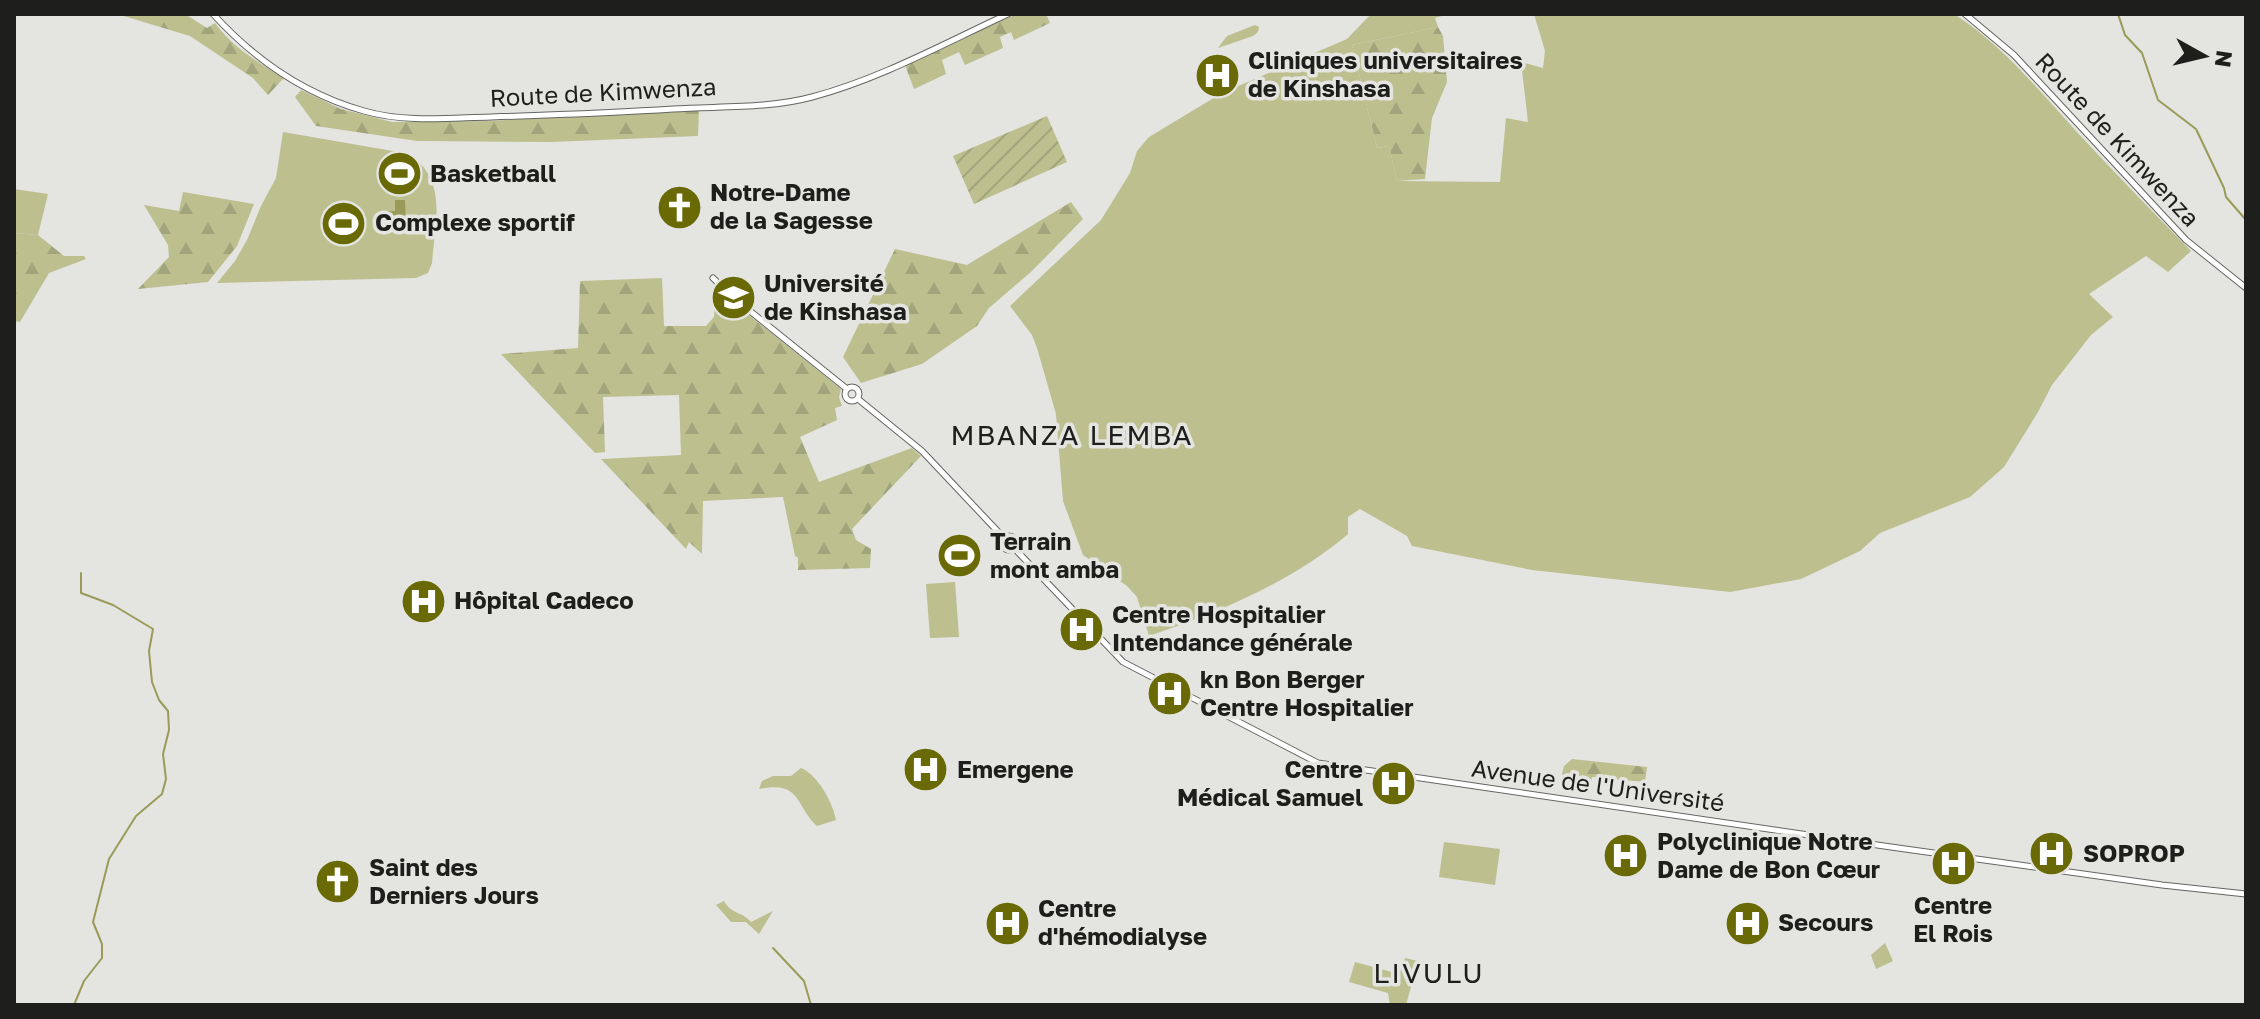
<svg xmlns="http://www.w3.org/2000/svg" width="2260" height="1019" font-family="'Golos Text',sans-serif">
<style>
.green{fill:#bdbf8f}
.forest{fill:url(#forest-firs)}
.garden{fill:url(#garden-furrows)}
.water{fill:#9a9b58}
.lines{fill:none;stroke-linecap:round;stroke-linejoin:round}
.stream{stroke:#9a9b58;stroke-width:2}
.minor-casing{stroke:#656663;stroke-width:7}
.minor{stroke:#fff;stroke-width:5}
.labels{text-anchor:middle;stroke-width:7;stroke-linejoin:round;paint-order:stroke}
.poi-label{font-size:24px;font-weight:bold;fill:#1e1e1d;stroke:#e4e4e1;text-anchor:start}
.street-label{font-size:24px;fill:#1e1e1d;stroke:#e4e4e1}
.quarter-label{font-size:28px;letter-spacing:2px;fill:#1e1e1d;stroke:#e4e4e1}
</style>
<defs>
<pattern id="forest-firs" width="22" height="20" patternUnits="userSpaceOnUse" patternTransform="scale(2)"><rect width="22" height="20" fill="#bdbf8f"/><path d="M5 1l3.5 6h-7zM16 11l3.5 6h-7z" fill="#a2a47b"/></pattern>
<pattern id="garden-furrows" width="10" height="10" patternUnits="userSpaceOnUse" patternTransform="scale(2)"><rect width="10" height="10" fill="#bdbf8f"/><path d="M-1 1l2-2M0 10L10 0M9 11l2-2" fill="none" stroke="#a2a47b"/></pattern>
</defs>
<rect width="100%" height="100%" fill="#e4e4e1"/>
<g class="green">
<path d="M1371 14 1445 15 1435 18 1438 27 1352 45 1377 148 1389 146 1397 181 1500 182 1506 118 1528 122 1521 62 1543 68 1545 51 1534 14H1954C2001 44 2038 89 2075 130 2113 171 2152 211 2191 251L2168 272 2146 256 2089 294 2113 317 2091 335 2052 385 2038 412 2004 467 1970 497 1880 533 1860 551 1801 579 1730 592 1532 570 1412 546 1407 536 1360 509 1348 517V534C1292 582 1219 612 1149 636L1137 597 1127 586 1083 555 1063 501 1056 414 1037 348 1032 335 1010 306 1101 220 1130 173 1137 151 1149 137 1222 93 1347 39Z"/>
<path d="M1255 25 1259 27 1258 32 1253 36 1218 48 1227 36Z"/>
<path d="M283 132 410 154C448 183 435 221 432 263L428 273 416 278 217 283 235 261 247 240 261 206 276 178Z"/>
<path d="M14 189 48 194 38 235 14 233Z"/>
<path d="M955 582 959 637 930 638 926 584Z"/>
<path d="M801 768C818 775 833 803 836 820L817 826C795 806 802 780 759 789L762 781 773 776H791Z"/>
<path d="M1444 842 1500 849 1495 885 1439 877Z"/>
<path d="M724 901C732 915 742 911 751 922L773 911 759 934 746 922H731L716 905Z"/>
<path d="M1885 943 1893 961 1876 969 1871 955Z"/>
<path d="M1405 958 1418 961 1406 1005H1390L1388 993 1349 982 1355 962 1399 974Z"/>
</g>
<g class="forest">
<path d="M117 14H185L207 28 215 23C233 48 258 62 284 78L268 95 253 78 190 36Z"/>
<path d="M1016 14H1046L1050 23 1014 40 1011 32 1000 37 1003 48 965 65 959 52 942 60 946 74 914 89 905 65Z"/>
<path d="M1438 27 1443 36 1447 82 1432 118 1425 179 1397 181 1389 146 1377 148 1352 45Z"/>
<path d="M301 90 341 109 392 122 488 121 699 109 698 136 551 142 417 141 316 126 295 97Z"/>
<path d="M183 192 254 204 237 246 208 282 138 289 169 257 168 245 144 205 179 211Z"/>
<path d="M1071 202 1083 219 1032 271 989 308 977 326 922 364 861 383 843 357 895 249 967 265Z"/>
<path d="M14 233 38 235 64 256H84L86 259 49 273 20 322 14 321Z"/>
<path d="M662 278 664 326H706L714 317 715 305H724L729 299 841 389 839 397 842 406 835 408 837 420 800 437 819 482 912 448 921 456 852 529 856 540 871 549 870 568 798 570V558L795 556 783 497 703 501 702 554 689 542 686 549 601 459 681 455 679 395 603 397 605 452 595 453 501 354 578 348 580 281Z"/>
<path d="M1572 759 1647 767 1645 782 1592 777 1591 782 1566 779 1562 774 1564 766Z"/>
</g>
<path class="garden" d="M1047 116 1067 162 974 204 953 156Z"/>
<path class="water" d="M395 200H405L406 230H396L395 220H386L385 211H395Z"/>
<g class="lines">
<g class="stream">
<path d="M2118 14 2125 35 2142 53 2158 100 2196 129 2224 188 2226 197 2246 220"/>
<path d="M773 948 804 981 811 1005"/>
<path d="M74 1005 84 981 102 958V944L93 922 109 859 136 816 162 794 166 779 163 754 169 730 168 711 159 700 152 682 149 651 153 629 113 605 81 593V573"/>
</g>
<defs>
<g id="minor">
<path d="M213 14C254 59 304 94 364 111 406 123 448 118 491 117 552 115 613 113 673 109 719 106 768 109 812 97 880 79 945 43 1008 14"/>
<path d="M1965 14 2014 55 2186 240 2246 288"/>
<path d="M713 278 730 295 847 389"/>
<circle cx="852" cy="394" r="7"/>
<path d="M858 399 922 451 1004 538"/>
<circle cx="1009" cy="543" r="7"/>
<path d="M1014 548 1123 662 1318 763 1891 847 2162 885 2246 894"/>
</g>
</defs>
<use href="#minor" class="minor-casing"/>
<use href="#minor" class="minor"/>
</g>
<defs>
<symbol id="hospital-disc" viewBox="-11 -11 22 22"><circle r="9.5" fill="#696906" stroke="#e4e4e1"/><path d="M-5-5h3v3.5h4V-5h3V5h-3V1.5h-4V5h-3Z" fill="#fff"/></symbol>
<symbol id="stadium-disc" viewBox="-11 -11 22 22"><circle r="9.5" fill="#696906" stroke="#e4e4e1"/><path d="M0-5a6.5 5 0 1 0 0 10a6.5 5 0 1 0 0-10ZM-3.5-1.8h7v3.6h-7Z" fill="#fff"/></symbol>
<symbol id="church-disc" viewBox="-11 -11 22 22"><circle r="9.5" fill="#696906" stroke="#e4e4e1"/><path d="M-1.2-6h2.4v3.5h3.3v2.4h-3.3V6h-2.4V-.1h-3.3v-2.4h3.3Z" fill="#fff"/></symbol>
<symbol id="university-disc" viewBox="-11 -11 22 22"><circle r="9.5" fill="#696906" stroke="#e4e4e1"/><path d="M0-5L7-2L0 1L-7-2ZM-4 1L0 2.5L4 1V4Q0 6-4 4Z" fill="#fff"/></symbol>
</defs>
<g fill-rule="evenodd">
<use href="#hospital-disc" x="1192" y="50" width="51" height="51"/>
<use href="#stadium-disc" x="374" y="148" width="51" height="51"/>
<use href="#church-disc" x="654" y="182" width="51" height="51"/>
<use href="#stadium-disc" x="318" y="198" width="51" height="51"/>
<use href="#university-disc" x="708" y="272" width="51" height="51"/>
<use href="#stadium-disc" x="934" y="530" width="51" height="51"/>
<use href="#hospital-disc" x="398" y="576" width="51" height="51"/>
<use href="#hospital-disc" x="1056" y="604" width="51" height="51"/>
<use href="#hospital-disc" x="1144" y="668" width="51" height="51"/>
<use href="#hospital-disc" x="900" y="744" width="51" height="51"/>
<use href="#hospital-disc" x="1368" y="758" width="51" height="51"/>
<use href="#hospital-disc" x="2026" y="828" width="51" height="51"/>
<use href="#hospital-disc" x="1600" y="830" width="51" height="51"/>
<use href="#hospital-disc" x="1928" y="838" width="51" height="51"/>
<use href="#church-disc" x="312" y="856" width="51" height="51"/>
<use href="#hospital-disc" x="982" y="898" width="51" height="51"/>
<use href="#hospital-disc" x="1722" y="898" width="51" height="51"/>
</g>
<g class="labels">
<g class="poi-label">
<text x="1248" y="69">Cliniques universitaires<tspan x="1248" dy="28">de Kinshasa</tspan></text>
<text x="430" y="182">Basketball</text>
<text x="710" y="201">Notre-Dame<tspan x="710" dy="28">de la Sagesse</tspan></text>
<text x="375" y="231">Complexe sportif</text>
<text x="764" y="292">Université<tspan x="764" dy="28">de Kinshasa</tspan></text>
<text x="990" y="550">Terrain<tspan x="990" dy="28">mont amba</tspan></text>
<text x="454" y="609">Hôpital Cadeco</text>
<text x="1112" y="623">Centre Hospitalier<tspan x="1112" dy="28">Intendance générale</tspan></text>
<text x="1200" y="688">kn Bon Berger<tspan x="1200" dy="28">Centre Hospitalier</tspan></text>
<text x="957" y="778">Emergene</text>
<text x="1363" y="778" text-anchor="end">Centre<tspan x="1363" dy="28">Médical Samuel</tspan></text>
<text x="1657" y="850">Polyclinique Notre<tspan x="1657" dy="28">Dame de Bon Cœur</tspan></text>
<text x="2083" y="862">SOPROP</text>
<text x="369" y="876">Saint des<tspan x="369" dy="28">Derniers Jours</tspan></text>
<text x="1953" y="914" text-anchor="middle">Centre<tspan x="1953" dy="28">El Rois</tspan></text>
<text x="1038" y="917">Centre<tspan x="1038" dy="28">d'hémodialyse</tspan></text>
<text x="1778" y="931">Secours</text>
</g>
<g class="street-label">
<text transform="translate(603 93) rotate(-3)" y="8">Route de Kimwenza</text>
<text transform="translate(2117 140) rotate(47)" y="8">Route de Kimwenza</text>
<text transform="translate(1598 786) rotate(8)" y="8">Avenue de l'Université</text>
</g>
<g class="quarter-label">
<text x="1072" y="445">MBANZA LEMBA</text>
<text x="1429" y="983">LIVULU</text>
</g>
</g>
<rect width="2260" height="1019" fill="none" stroke="#1e1e1d" stroke-width="32"/>
<g transform="translate(2204 56) rotate(98)" stroke="#e4e4e1" stroke-width="6" paint-order="stroke">
<path d="M0-6L14 30L0 20L-14 30Z" fill="#1e1e1d"/>
<text y="-12" font-size="22" font-weight="bold" text-anchor="middle" fill="#1e1e1d">N</text>
</g>
</svg>
